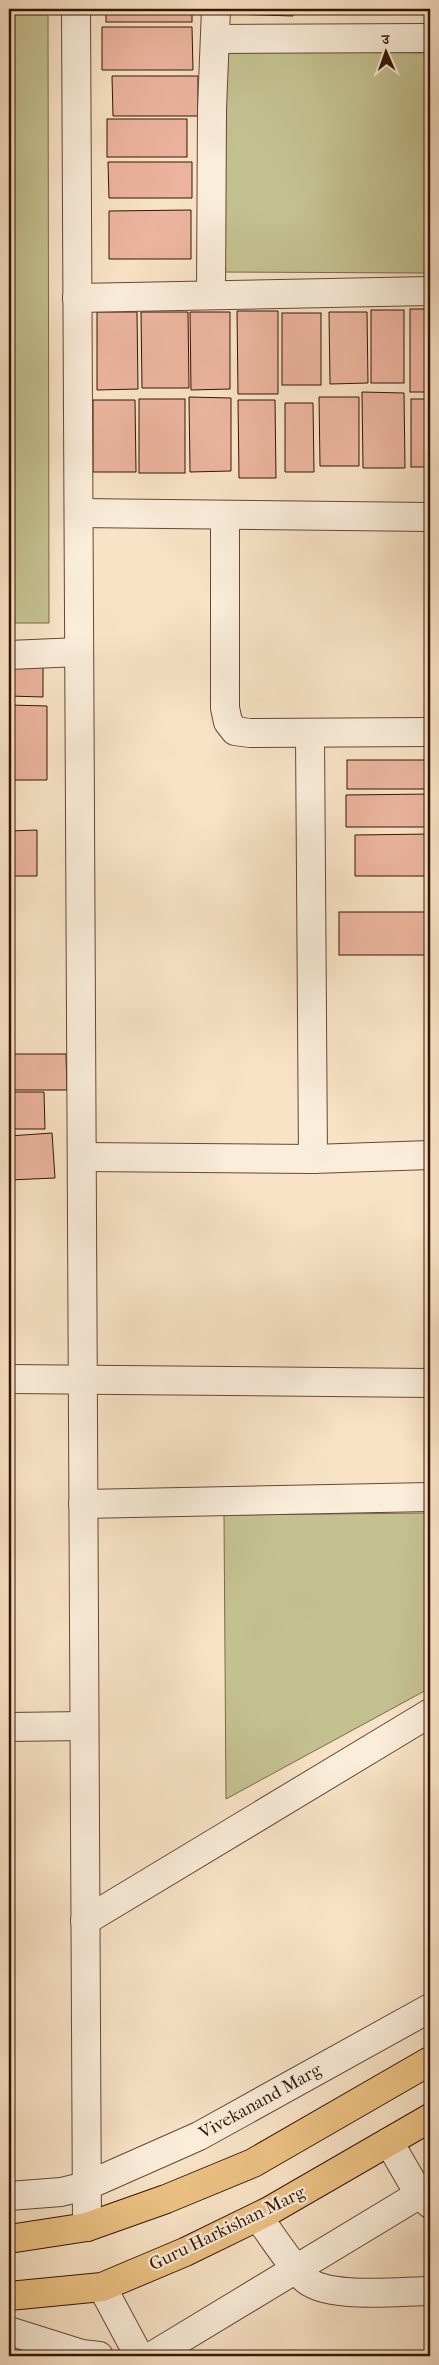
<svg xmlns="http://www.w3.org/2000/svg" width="439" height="2365" font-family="'IM FELL French Canon','Noto Serif Devanagari',serif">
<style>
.green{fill:#c4c190;stroke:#7c6a4b}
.building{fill:#ecb49e;stroke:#341406}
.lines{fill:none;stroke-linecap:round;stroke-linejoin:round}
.minor-casing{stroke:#654836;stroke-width:30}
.major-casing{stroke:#341406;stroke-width:30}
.minor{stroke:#faedda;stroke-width:28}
.major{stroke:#ecc283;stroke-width:28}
.labels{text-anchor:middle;stroke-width:4.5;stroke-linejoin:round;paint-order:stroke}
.street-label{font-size:18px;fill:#341406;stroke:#faedda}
</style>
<rect width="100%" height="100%" fill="#f8e3c6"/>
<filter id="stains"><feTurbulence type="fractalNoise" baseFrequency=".004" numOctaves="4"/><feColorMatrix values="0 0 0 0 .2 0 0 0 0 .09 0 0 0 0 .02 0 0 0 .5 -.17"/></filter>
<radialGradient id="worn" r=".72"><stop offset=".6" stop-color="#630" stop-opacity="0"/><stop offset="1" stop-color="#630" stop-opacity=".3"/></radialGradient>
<g class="green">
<path d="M9 9H48L49 623H9Z"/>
<path d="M220 51 430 53V273L218 272Z"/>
<path d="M430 1513V1688L226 1799 224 1515Z"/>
</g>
<g class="building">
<rect x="106" y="9" width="86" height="13"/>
<path d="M231 9H293V16L231 14Z"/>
<path d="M102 27H192L193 70H102Z"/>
<path d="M112 76H198V116H113Z"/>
<rect x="107" y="119" width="80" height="38"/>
<path d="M108 162H192V198H109Z"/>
<path d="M191 210V259H109V211Z"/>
<rect x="410" y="309" width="20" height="83"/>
<rect x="371" y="310" width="33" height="73"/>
<path d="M237 311H278V394H238Z"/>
<path d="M97 312H137L138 389 97 390Z"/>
<path d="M141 312H188L189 388H142Z"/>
<path d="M190 312H230V389L191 390Z"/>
<path d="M329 312H367L368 383 330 384Z"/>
<rect x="282" y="313" width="39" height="72"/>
<path d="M362 392 404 393 405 468H363Z"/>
<path d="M189 397 231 398V471L190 472Z"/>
<path d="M319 397H359V466H320Z"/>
<rect x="139" y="399" width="46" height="74"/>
<rect x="411" y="399" width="19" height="68"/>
<path d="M93 400H135L136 472H93Z"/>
<path d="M238 400H275L276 478H239Z"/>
<path d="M285 403H313L314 472H285Z"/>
<path d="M9 658 43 659V697L9 696Z"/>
<path d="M9 705 47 706V780H9Z"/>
<rect x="347" y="760" width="83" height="29"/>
<path d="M430 794V827H346V795Z"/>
<path d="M37 830V876H9V831Z"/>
<path d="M430 834V876H355V835Z"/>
<rect x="339" y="912" width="91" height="43"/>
<path d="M9 1054H66L67 1090H9Z"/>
<path d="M9 1092H44L45 1129H9Z"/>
<path d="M52 1133 55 1178 9 1180V1136Z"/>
</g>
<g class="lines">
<defs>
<g id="minor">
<path d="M76 9 87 2227"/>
<path d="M215 39 430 38"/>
<path d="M211 295 212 109 216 9"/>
<path d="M77 298 430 291"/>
<path d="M79 513 430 517"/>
<path d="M225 515V708L228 722 235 731 250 733 430 732"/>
<path d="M9 655 79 652"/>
<path d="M310 734 313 1159"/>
<path d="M82 1157 313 1159 430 1155"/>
<path d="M9 1379 430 1383"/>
<path d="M83 1504 430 1497"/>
<path d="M9 1727 84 1726"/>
<path d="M85 1921 430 1713"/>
<path d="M389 2142 419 2194 430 2204"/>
<path d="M9 2196 61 2192 86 2186 199 2136 430 2008"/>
<path d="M258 2217C273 2237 287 2260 304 2278 325 2300 400 2291 430 2291"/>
<path d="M102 2287 139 2356"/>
<path d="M9 2331 82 2354 99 2356"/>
<path d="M152 2356 430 2188"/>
</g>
<g id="major">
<path d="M9 2239 87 2227 166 2199 253 2163 430 2061"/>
<path d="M9 2296 102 2287 185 2252 269 2211 430 2118"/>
</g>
</defs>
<use href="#minor" class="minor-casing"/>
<use href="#major" class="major-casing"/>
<use href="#minor" class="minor"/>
<use href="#major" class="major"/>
</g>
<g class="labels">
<g class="street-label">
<text transform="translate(260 2101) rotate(-29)" y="6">Vivekanand Marg</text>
<text transform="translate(227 2228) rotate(-26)" y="6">Guru Harkishan Marg</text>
</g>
</g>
<rect width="439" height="2365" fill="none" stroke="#f8e3c6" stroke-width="30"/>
<rect x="10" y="10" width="419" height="2345" fill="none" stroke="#341406" stroke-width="2.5"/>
<rect x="15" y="15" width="409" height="2335" fill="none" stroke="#341406"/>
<g transform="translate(386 52) rotate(358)" stroke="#faedda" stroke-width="4" paint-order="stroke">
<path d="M0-4L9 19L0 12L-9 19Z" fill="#341406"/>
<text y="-8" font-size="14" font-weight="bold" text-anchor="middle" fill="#341406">उ</text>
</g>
<rect width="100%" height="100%" filter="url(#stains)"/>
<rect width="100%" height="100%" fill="url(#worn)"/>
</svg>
